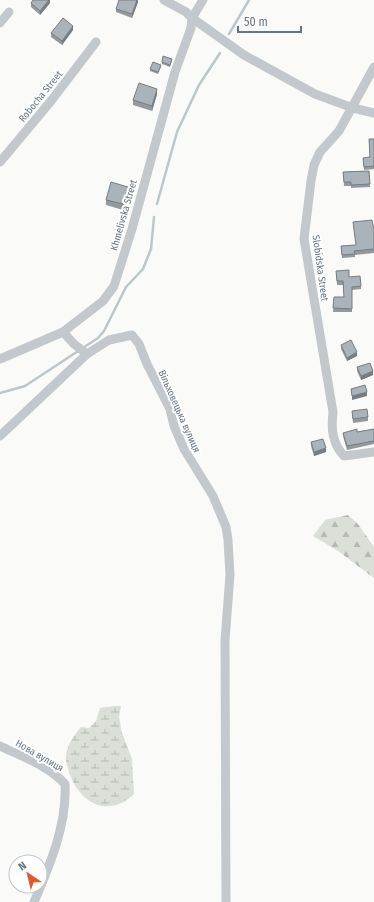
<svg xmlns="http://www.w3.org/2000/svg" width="374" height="902" font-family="'Fira Sans Condensed',sans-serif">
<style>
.forest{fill:url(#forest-firs)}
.wetland{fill:url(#wetland-marsh)}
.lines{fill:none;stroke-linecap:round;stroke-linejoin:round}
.stream{stroke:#bbc7cb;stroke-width:2.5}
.minor{stroke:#c3c8cc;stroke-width:9}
.wall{fill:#929a9f}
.shaded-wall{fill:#777d82}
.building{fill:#aab3b9;stroke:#777d82}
.labels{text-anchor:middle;stroke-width:4;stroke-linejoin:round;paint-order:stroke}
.street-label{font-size:10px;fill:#657683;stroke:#fff}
</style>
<defs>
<pattern id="forest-firs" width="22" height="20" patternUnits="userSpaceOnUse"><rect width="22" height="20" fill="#dadfd7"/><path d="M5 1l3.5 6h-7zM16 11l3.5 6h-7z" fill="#b4b9b4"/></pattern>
<pattern id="wetland-marsh" width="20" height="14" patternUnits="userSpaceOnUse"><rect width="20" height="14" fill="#dadfd7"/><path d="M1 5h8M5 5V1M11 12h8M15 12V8" fill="none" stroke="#b4b9b4"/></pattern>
</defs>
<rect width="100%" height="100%" fill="#fafaf8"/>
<path class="forest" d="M348 515 358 524 374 547V578L338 551 313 536 325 520Z"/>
<path class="wetland" d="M114 706H121L119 717 122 733 132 759 134 794C108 819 79 803 69 772 68 768 65 761 66 757 66 747 74 735 81 727L89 728 96 721 100 708Z"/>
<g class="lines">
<g class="stream">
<path d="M229 34 249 0"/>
<path d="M157 204 177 132 199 85 220 53"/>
<path d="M0 393 25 386 98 338 104 331 126 287 143 269 151 249 154 217"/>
</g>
<g class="minor">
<path d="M164 0 186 12 192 18 203 0"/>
<path d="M192 18 244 55 315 94 353 108 374 113"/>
<path d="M0 23 9 12"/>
<path d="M374 67 339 131 320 152 314 165 311 181 304 239 333 412C331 429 332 443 344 456L374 452"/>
<path d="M0 162 51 101 96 42"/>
<path d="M63 332 74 344 87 354"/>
<path d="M0 359 63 332 103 301 114 286 132 229 175 72 191 28 192 18"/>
<path d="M0 436 87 354 109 340 132 335 139 344 147 364 170 409 174 426 184 449 213 496 226 527 228 540 230 575 225 640 226 902"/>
<path d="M0 746C21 756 49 766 65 784 67 825 50 865 34 902"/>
</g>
</g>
<g class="wall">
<path d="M50 0V3L40 15 31 7V3Z"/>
<path d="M138 0V2L132 18 116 12V9Z"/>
<path d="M73 30 62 45 51 37V33Z"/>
<path d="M172 61 170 67 162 64V62Z"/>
<path d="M161 67 158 74 150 71V69Z"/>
<path d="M157 94 152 111 133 105V100Z"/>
<path d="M369 139H374V169L364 170 363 158 370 157Z"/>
<path d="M369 171 370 187 351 188V186H344L343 172Z"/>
<path d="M128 193 123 210 106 205V200Z"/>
<path d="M353 222 374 230V253L355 255V257L342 258 341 246 356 245Z"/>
<path d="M336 271 349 277 361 286V289L352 290V312H333L334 297H344L343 285H337Z"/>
<path d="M341 345 357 356 347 361 341 349Z"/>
<path d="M357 367 373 375 361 380 357 371Z"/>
<path d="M352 411 368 417V421L353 423Z"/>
<path d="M374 429V444L347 450 343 436V433L357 432Z"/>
<path d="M311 442 326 452 314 456 311 446Z"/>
</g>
<g class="shaded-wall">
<path d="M49 0H50V3L40 15V11Z"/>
<path d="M137 0H138V2L132 18V14Z"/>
<path d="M73 26V30L62 45V41Z"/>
<path d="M157 89V94L152 111V106Z"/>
<path d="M128 187V193L123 210V204Z"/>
<path d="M357 352V356L347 361V358Z"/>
<path d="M373 371V375L361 380V376Z"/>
<path d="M367 392V396L352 400V396Z"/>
<path d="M326 448V452L314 456V452Z"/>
</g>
<g class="building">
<path d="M33 0H49L40 11 31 3Z"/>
<path d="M119 0H137L132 14 116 9Z"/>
<path d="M63 18 73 26 62 41 51 33Z"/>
<path d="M163 56 172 59 170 65 162 62Z"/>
<path d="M153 62 161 65 158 72 150 69Z"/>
<path d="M139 83 157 89 152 106 133 100Z"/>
<path d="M369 139H374V166L364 167 363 158 370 157Z"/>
<path d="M369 171 370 184 351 185V182H344L343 172Z"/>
<path d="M111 182 128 187 123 204 106 200Z"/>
<path d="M372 220 374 230V249L354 251 355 254 342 255 341 246 356 245 353 222Z"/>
<path d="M349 270V277L360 276 361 286 352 287V309L333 308 334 297H344L343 281H337L336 271Z"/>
<path d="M351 340 357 352 347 358 341 345Z"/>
<path d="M370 363 373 371 361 376 357 367Z"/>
<path d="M365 385 367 392 352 396 351 389Z"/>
<path d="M367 409 368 417 353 419 352 411Z"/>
<path d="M357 429V432L374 429V441L347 446 343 433Z"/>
<path d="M323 439 326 448 314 452 311 442Z"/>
</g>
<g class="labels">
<g class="street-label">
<text transform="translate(40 96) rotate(-51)" y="4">Robocha Street</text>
<text transform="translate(123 215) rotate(-74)" y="4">Khmelivska Street</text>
<text transform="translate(321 268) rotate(82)" y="4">Slobidska Street</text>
<text transform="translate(180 411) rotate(66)" y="4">Вільховецька вулиця</text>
<text transform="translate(40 755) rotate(30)" y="4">Нова вулиця</text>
</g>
</g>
<g transform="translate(28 874) rotate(325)"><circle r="19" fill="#ffffff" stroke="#c1c8cd"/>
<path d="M0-3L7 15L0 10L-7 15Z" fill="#e4572e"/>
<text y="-6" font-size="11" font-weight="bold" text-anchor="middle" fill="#657683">N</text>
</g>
<path d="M238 26v6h63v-6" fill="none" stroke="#657683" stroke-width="2"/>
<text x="244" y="26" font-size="12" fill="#657683" stroke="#ffffff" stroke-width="3" paint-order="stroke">50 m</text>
</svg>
